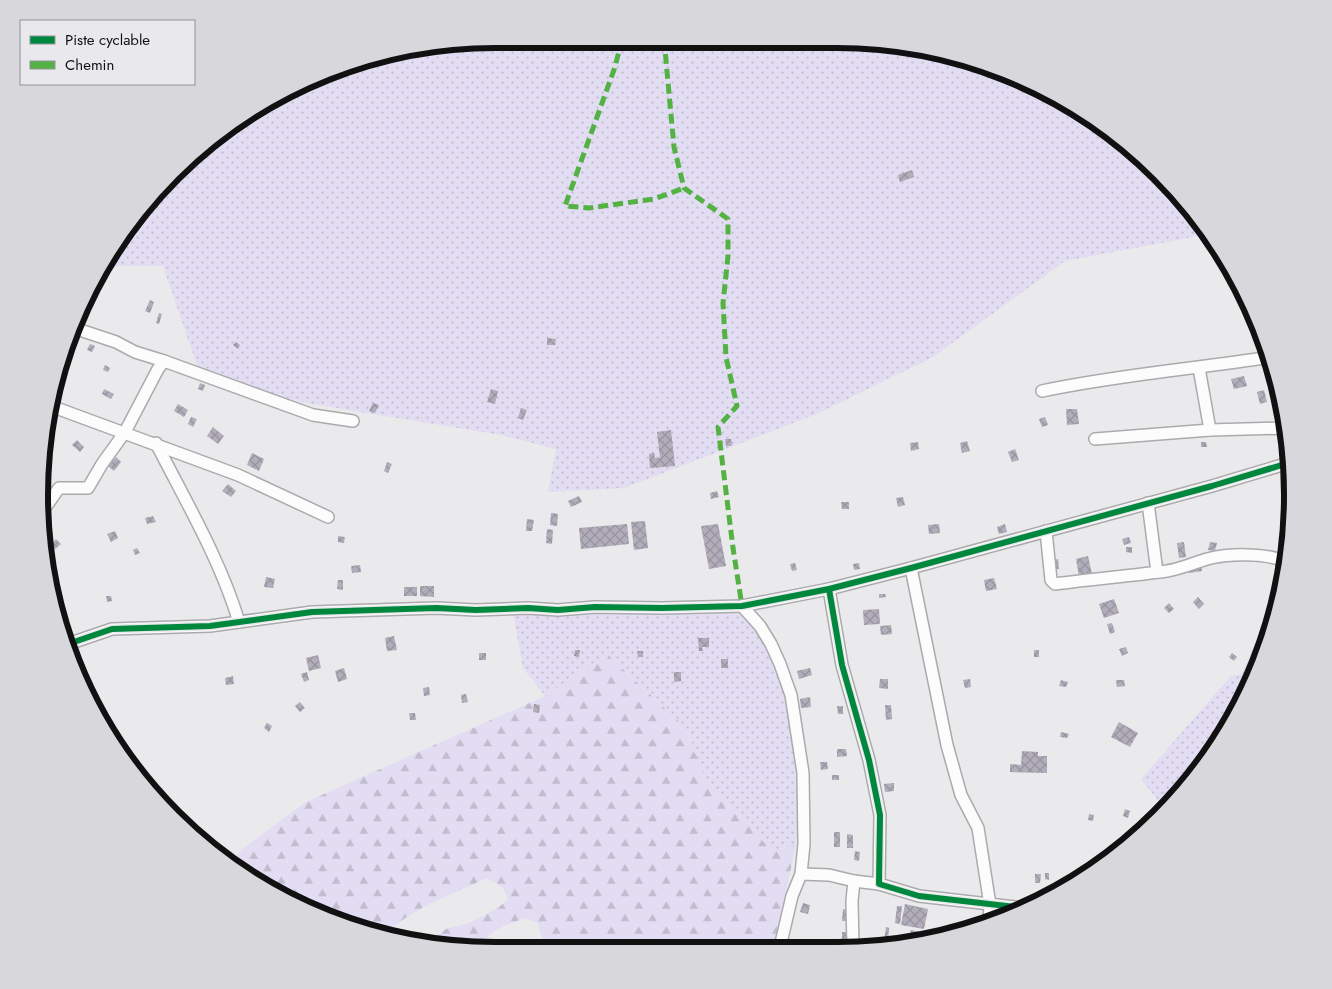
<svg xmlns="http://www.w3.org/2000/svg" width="1332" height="989" font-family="Jost,sans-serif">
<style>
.grass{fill:url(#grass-dots)}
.forest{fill:url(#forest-firs)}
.building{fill:url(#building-cross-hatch)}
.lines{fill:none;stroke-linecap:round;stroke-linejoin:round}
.street-casing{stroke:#abaaac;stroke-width:14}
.street{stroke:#fcfcfc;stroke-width:11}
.quiet{stroke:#54b144;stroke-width:5;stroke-dasharray:10 5;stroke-linecap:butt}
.cycleway-casing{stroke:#e9e8ed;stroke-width:9}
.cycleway{stroke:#00873e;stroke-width:6}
.rim{fill:none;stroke:#111112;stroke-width:6}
</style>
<defs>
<pattern id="grass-dots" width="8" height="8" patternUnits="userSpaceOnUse" patternTransform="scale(1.25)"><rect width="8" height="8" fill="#e2ddf2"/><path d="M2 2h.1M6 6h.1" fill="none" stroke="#c1bdce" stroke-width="1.8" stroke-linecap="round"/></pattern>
<pattern id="forest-firs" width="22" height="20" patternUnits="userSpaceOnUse" patternTransform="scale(1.25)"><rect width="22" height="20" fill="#e2ddf2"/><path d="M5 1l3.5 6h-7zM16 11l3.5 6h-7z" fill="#c1bdce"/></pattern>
<pattern id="building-cross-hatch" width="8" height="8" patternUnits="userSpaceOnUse" patternTransform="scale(1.25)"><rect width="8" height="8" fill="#b1adba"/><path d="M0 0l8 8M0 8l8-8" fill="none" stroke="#97949f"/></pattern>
</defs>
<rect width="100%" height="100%" fill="#eae9ec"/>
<g class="grass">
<path d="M495 39 867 40 955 54 1091 116 1199 217 1209 234 1065 261 933 357 819 413 624 488 548 492 556 449 501 435 312 404 202 380 163 266H103L152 194 266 100 376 54Z"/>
<path d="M723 603 742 615 767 645 787 696 799 790 796 845 772 851 704 776 687 729 607 654 545 696 523 668 512 607Z"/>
<path d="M1273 624 1269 641 1232 723 1180 795 1165 809 1141 779 1231 676 1242 674 1258 636Z"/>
</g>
<path class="forest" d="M607 654 687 729 704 776 772 851 796 845 774 947 520 949 542 939 538 923 525 918 501 927 470 949 427 942 446 929 469 923 498 908 508 899 503 888 487 878C454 894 411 908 386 934L348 926 267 889 230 863 246 846 306 802 545 696Z"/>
<g class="building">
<path d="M912 170 914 177 900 182 898 175Z"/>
<path d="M150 300 154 302 150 313 145 311Z"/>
<path d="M159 313 162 314 159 324 156 323Z"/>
<path d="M547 338 556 339 555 345H547Z"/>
<path d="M236 342 240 345 238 349 233 345Z"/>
<path d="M90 344 95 346 92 352 87 350Z"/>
<path d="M105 365 110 368 108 372 103 370Z"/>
<path d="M1244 376 1247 386 1234 389 1231 379Z"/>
<path d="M200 383 205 385 203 391 198 389Z"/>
<path d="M104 389 114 394 111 399 102 394Z"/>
<path d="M491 389 498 391 495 404 487 402Z"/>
<path d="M1264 390 1267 402 1260 404 1257 392Z"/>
<path d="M373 403 379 405 375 413 369 411Z"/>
<path d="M178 404 188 410 184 417 174 411Z"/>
<path d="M521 408 527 410 523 420 518 418Z"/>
<path d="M1066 409H1077L1079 424 1067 425Z"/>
<path d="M191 417 197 419 193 427 188 424Z"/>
<path d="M1045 417 1048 425 1042 427 1039 419Z"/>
<path d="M213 427 224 436 218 444 207 436Z"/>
<path d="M671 430 675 466 650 468 649 454 654 453 655 458H660L657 432Z"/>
<path d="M725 439H731L732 446H726Z"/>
<path d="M77 440 84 447 80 452 72 445Z"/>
<path d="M967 441 970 451 962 453 960 443Z"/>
<path d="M918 442 919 449 911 451 910 443Z"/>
<path d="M1201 442H1206L1207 447H1201Z"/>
<path d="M1015 449 1019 460 1012 462 1008 452Z"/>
<path d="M252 453 264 459 259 471 247 465Z"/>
<path d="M116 457 121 462 114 471 108 466Z"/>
<path d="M387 462 392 464 388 473 384 471Z"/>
<path d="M228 484 236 491 231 497 222 491Z"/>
<path d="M717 491 719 497 711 499 710 493Z"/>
<path d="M579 496 582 502 571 507 568 501Z"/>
<path d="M903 497 905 505 898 507 896 498Z"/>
<path d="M841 502H849V509H842Z"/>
<path d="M551 513 558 514 557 526 550 525Z"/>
<path d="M153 516 156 522 147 524 145 518Z"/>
<path d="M527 519 534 520 532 531H526Z"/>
<path d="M645 521 648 548 634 550 631 522Z"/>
<path d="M627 524 629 544 581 549 579 528Z"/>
<path d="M718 524 726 566 709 569 701 526Z"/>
<path d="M939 524 940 533 929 534 928 525Z"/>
<path d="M1005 524 1007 532 999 534 997 527Z"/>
<path d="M547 529 553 530 552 544 546 543Z"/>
<path d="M115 531 118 538 111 542 107 534Z"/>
<path d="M338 536 345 537 344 543 338 542Z"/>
<path d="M1129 537 1131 543 1124 545 1122 539Z"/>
<path d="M56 539 61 544 54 550 50 545Z"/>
<path d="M1184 542 1186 557 1179 558 1177 543Z"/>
<path d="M1210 542 1217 543 1215 551 1208 550Z"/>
<path d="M1287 544 1290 546 1289 553 1284 549Z"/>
<path d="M1126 547H1132V553L1126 552Z"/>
<path d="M137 548 140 553 135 555 133 550Z"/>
<path d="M1088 556 1092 574 1079 576 1076 559Z"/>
<path d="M1058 559 1059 569 1053 570 1052 560Z"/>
<path d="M795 563 797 570 792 571 790 564Z"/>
<path d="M859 563 860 569 854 570 853 564Z"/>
<path d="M1201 564 1202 571 1189 573 1188 567Z"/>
<path d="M360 565 361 572 352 573 351 566Z"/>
<path d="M266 577 275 579 273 588 264 587Z"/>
<path d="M994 578 997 589 986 591 984 580Z"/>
<path d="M338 580H343V590L337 589Z"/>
<path d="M420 586H434V597L420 596Z"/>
<rect x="404" y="587" width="13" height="9"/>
<path d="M879 594H885L886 597 879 598Z"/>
<path d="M106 596H111L112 601 107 602Z"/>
<path d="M1198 597 1204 604 1199 609 1193 602Z"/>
<path d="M1114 599 1119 613 1104 618 1099 604Z"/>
<path d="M1169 603 1174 609 1169 613 1164 608Z"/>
<path d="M879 609 880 624 864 625 863 610Z"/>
<path d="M1112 623 1115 632 1110 634 1107 624Z"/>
<path d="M891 625 892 634 881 635 880 626Z"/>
<path d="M394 636 397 650 387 651 385 638Z"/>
<path d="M698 638H709V647H702L703 651H699Z"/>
<path d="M1126 647 1128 653 1122 656 1119 649Z"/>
<path d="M1260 647 1264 651 1261 660 1254 654Z"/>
<path d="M575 650H580L579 657 574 656Z"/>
<rect x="1034" y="650" width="5" height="7"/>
<path d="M637 651H643V657H638Z"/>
<rect x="479" y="653" width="7" height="7"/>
<path d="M1232 653 1237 657 1234 661 1229 657Z"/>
<path d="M318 655 321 668 309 671 306 658Z"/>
<rect x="721" y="659" width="7" height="9"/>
<path d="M344 668 347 679 338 682 335 671Z"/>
<path d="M810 668 812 675 799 679 797 671Z"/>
<path d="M307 672 309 680 304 682 301 674Z"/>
<path d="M674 672H681V681L674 682Z"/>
<path d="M233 676 234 684 226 685 225 678Z"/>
<path d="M880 679H888V689L879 688Z"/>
<path d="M970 679 971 687 965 688 963 680Z"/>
<path d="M1061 680 1068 682 1066 687 1059 686Z"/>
<path d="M1116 680H1124L1125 686 1117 687Z"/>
<path d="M429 687 430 695 424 696 423 688Z"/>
<path d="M466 694 468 702 462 703 461 695Z"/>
<path d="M810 697 811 707 801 708 800 699Z"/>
<path d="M300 702 305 708 300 712 295 706Z"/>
<path d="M534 704 540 705 539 713 533 712Z"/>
<path d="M885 705H891L892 719 886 720Z"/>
<path d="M837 706H843V714H838Z"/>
<path d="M409 713H415L416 720H410Z"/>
<path d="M1119 722 1138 733 1130 747 1111 737Z"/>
<path d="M267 723 272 726 269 732 264 728Z"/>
<path d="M1061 732 1069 734 1067 738 1060 737Z"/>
<path d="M837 749H846L847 756 837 757Z"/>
<path d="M1022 751 1038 752V756H1047V773L1010 772V764L1021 765Z"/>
<path d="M1198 755 1205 758 1202 763 1196 760Z"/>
<path d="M820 762H827L828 769 821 770Z"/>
<rect x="832" y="775" width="7" height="5"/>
<path d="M894 783V791L885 792 884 784Z"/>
<path d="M1125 809 1130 811 1128 818 1123 816Z"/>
<path d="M1089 814 1094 815 1093 821 1088 820Z"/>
<rect x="834" y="832" width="6" height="15"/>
<path d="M847 834 853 835V848H847Z"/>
<path d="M855 851 860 852 859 861 854 860Z"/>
<path d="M1045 873H1049V880L1045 879Z"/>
<path d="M1035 874H1041L1040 883H1035Z"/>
<path d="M803 903 810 905 808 914 800 912Z"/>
<path d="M905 904 928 909 924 929 901 925Z"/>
<path d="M897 906H902L900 924 895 923Z"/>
<path d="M843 909 849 910 848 921H842Z"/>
<path d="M886 927 889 928 888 941H884Z"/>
<path d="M911 930 920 932 919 939 909 937Z"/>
<rect x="842" y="932" width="4" height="7"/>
</g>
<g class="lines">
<defs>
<g id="street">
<path d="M74 328 116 342 135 352 164 361 313 415 353 421"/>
<path d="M1199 368 1210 430"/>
<path d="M1042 391C1117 375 1194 369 1270 357"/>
<path d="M48 405 238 475 328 517"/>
<path d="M1095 439 1210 430 1286 428"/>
<path d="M156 443C186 502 220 559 239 622"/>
<path d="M1148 503 1157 572"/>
<path d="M40 515 59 488H88L102 464 125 432 158 369 164 361"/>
<path d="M1046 531 1051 580 1055 584C1092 579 1130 576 1167 571 1180 569 1194 563 1207 559 1230 553 1266 553 1288 562"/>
<path d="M911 568 947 745 961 795 978 828 990 905 989 922"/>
<path d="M829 589 842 665 869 760 880 815 879 884 919 896 1024 908"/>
<path d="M742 606 760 626 771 644 780 664 791 695 803 773 804 844 801 874 792 896 780 947"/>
<path d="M65 645 112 629 210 626 312 612 436 608 476 610 528 608 558 610 595 607 662 608 742 606 829 589 911 568 1212 486 1292 462"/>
<path d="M801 874 829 875 854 881 852 901 853 947"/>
<path d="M854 881 879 884"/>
</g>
</defs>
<use href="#street" class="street-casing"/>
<use href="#street" class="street"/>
<g class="quiet">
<path d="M622 39 615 67 565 206 589 208 654 199 684 188"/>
<path d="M664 39 674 147 684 188 728 219V256L723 303 726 357 737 406 718 427 733 548 742 606"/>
</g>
<defs>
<g id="cycleway">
<path d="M829 589 842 665 869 760 880 815 879 884 919 896 1024 908"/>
<path d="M65 645 112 629 210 626 312 612 436 608 476 610 528 608 558 610 595 607 662 608 742 606 829 589 911 568 1212 486 1292 462"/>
</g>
</defs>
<use href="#cycleway" class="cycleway-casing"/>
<use href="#cycleway" class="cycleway"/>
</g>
<path d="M0 0H1332V989H0ZM495 48H837A447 447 0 0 1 1284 495V495A447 447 0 0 1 837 942H495A447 447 0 0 1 48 495V495A447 447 0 0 1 495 48Z" fill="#d8d7db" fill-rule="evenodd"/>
<path class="rim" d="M495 48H837A447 447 0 0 1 1284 495V495A447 447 0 0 1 837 942H495A447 447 0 0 1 48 495V495A447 447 0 0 1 495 48Z"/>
<rect x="20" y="20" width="175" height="65" fill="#e9e8ed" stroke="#939295"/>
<rect x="30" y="36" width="25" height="8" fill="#00873e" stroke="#939295"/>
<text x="65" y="45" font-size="15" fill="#111112">Piste cyclable</text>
<rect x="30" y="61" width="25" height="8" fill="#54b144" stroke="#939295"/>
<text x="65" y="70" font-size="15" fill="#111112">Chemin</text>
</svg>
